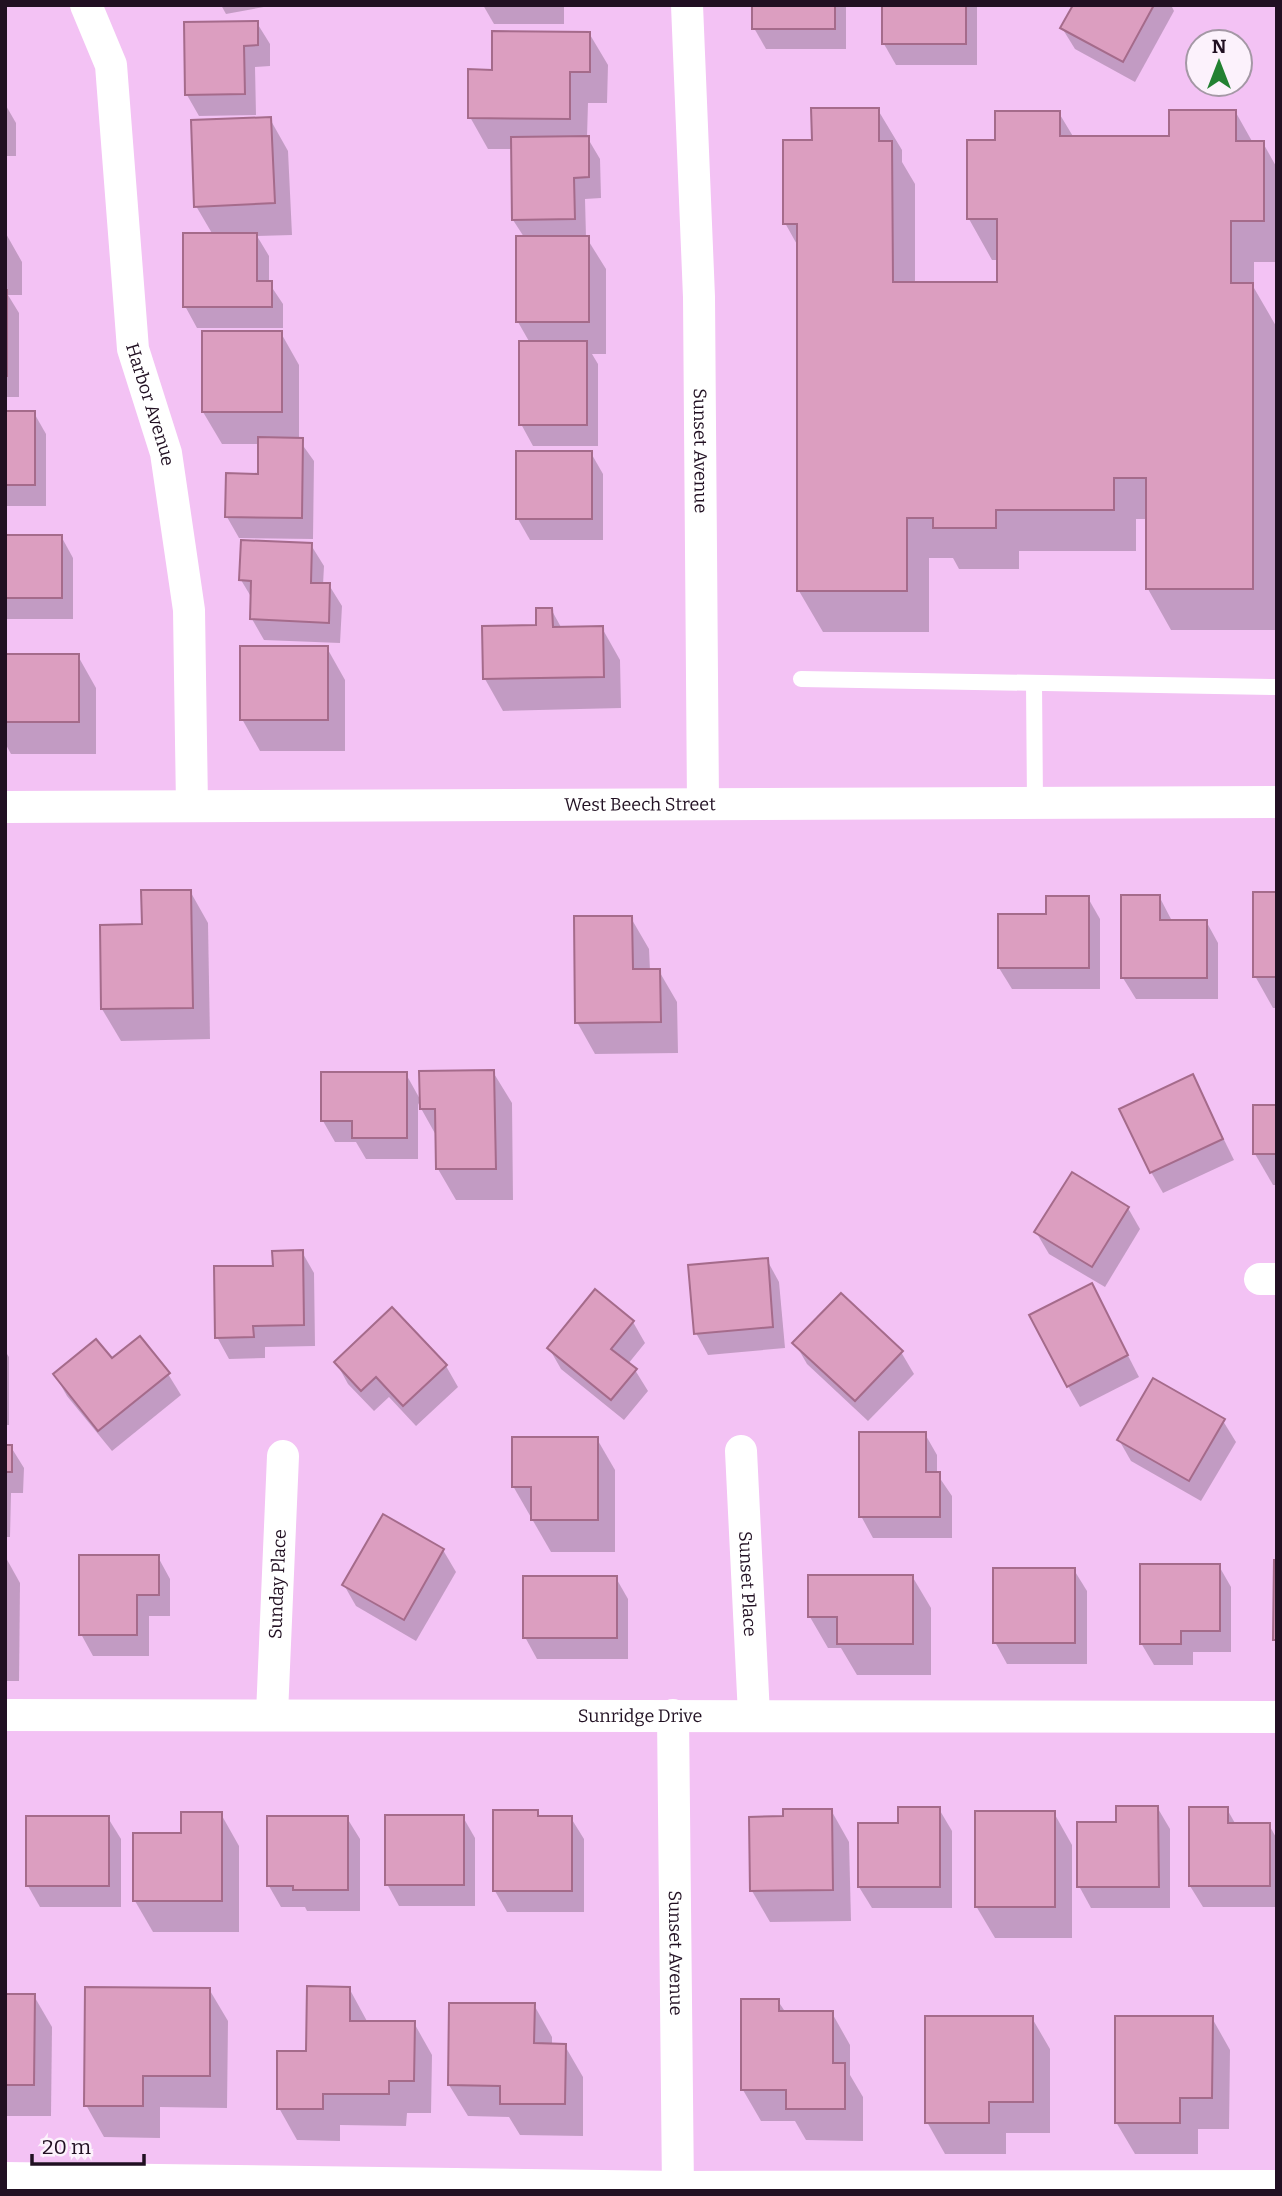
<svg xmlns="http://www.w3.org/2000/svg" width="1282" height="2196" font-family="Bitter,serif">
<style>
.shadow{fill:#0003}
.building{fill:#dc9ec0;stroke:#a56b8b;stroke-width:2}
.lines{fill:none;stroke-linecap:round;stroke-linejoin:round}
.lane{stroke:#fff;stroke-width:16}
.street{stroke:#fff;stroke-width:32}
.labels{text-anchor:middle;stroke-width:6;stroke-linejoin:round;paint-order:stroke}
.street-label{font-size:18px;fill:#211022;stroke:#fcf2fc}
</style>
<rect width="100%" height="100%" fill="#f3c2f4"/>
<g class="shadow">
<path d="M221 5H275L226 14Z"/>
<path d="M483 5H564V24H494Z"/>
<path d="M754 5H846V49H766L754 28Z"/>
<path d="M884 5H977V65H896L884 44Z"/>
<path d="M1075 5H1171L1174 11 1135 82 1075 49 1062 28Z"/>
<path d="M257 23 270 44V66L255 67 256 115 199 116 187 95Z"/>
<path d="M589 33 608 65 607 103H588L587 137 600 159 601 198 585 199 586 237 606 269V354H592L598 364V446H533L521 424 530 343 518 322 524 237 513 220V149H488L470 117 493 72Z"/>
<path d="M5 104 16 123V156H5Z"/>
<path d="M878 110 902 150V162L915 184V284H999V260H992L969 219V141H997L1059 113 1074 138H1171L1235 111 1253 143H1263L1277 168V262H1254V288L1276 326V630H1171L1148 589V519H1136V551H1019V569H959L953 558H929V632H823L799 591V248L785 223 813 142Z"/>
<path d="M270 119 288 151 292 235 257 236 269 256V283L283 304V328H197L185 306 213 235 196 206Z"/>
<path d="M5 232 22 262V295H8L19 313V397H5Z"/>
<path d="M281 333 299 365V440L314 461 313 539 239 538 227 517 260 476V444H222L203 412Z"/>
<path d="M5 413H34L46 434V506H5Z"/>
<path d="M591 453 603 474V540H530L518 519Z"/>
<path d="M5 536H61L73 558V619H5Z"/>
<path d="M311 545 324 566 323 585H329L342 606 340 643 264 640 252 619 253 600 241 580Z"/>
<path d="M551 609 562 629 602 628 620 660 621 708 503 711 485 679Z"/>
<path d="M327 648 345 680V751H260L242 719Z"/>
<path d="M5 656H78L96 688V754H11L5 743Z"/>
<path d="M190 891 208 923 210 1039 121 1041 102 1009 144 926Z"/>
<path d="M1277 894V1008H1273L1255 976Z"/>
<path d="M1159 896 1172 921H1206L1218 943V999H1136L1123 978Z"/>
<path d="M1088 898 1100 919V989H1012L999 968 1048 916Z"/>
<path d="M631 918 649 949 650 971H659L677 1002 678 1053 595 1054 577 1022Z"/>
<path d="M493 1072 512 1103 513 1200H456L438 1169 437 1137 418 1103V1159H366L356 1142H335L323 1121 406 1074 421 1101Z"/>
<path d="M1193 1077 1234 1160 1163 1193 1151 1172Z"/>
<path d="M1277 1107V1185H1273L1255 1154Z"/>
<path d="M1128 1208 1140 1229 1105 1287 1049 1254 1036 1232Z"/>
<path d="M5 1227 6 1228V1297H5Z"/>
<path d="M302 1252 314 1273 315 1346 265 1347V1358L229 1359 217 1337 275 1268Z"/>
<path d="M767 1260 779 1282 785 1348 708 1355 696 1333Z"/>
<path d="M1103 1307 1139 1377 1080 1407 1068 1386Z"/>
<path d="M633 1322 645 1343 628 1364 635 1370 648 1391 624 1420 561 1369 549 1348Z"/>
<path d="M795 1343 901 1352 914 1374 868 1421 807 1364Z"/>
<path d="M5 1351 9 1357V1425H5Z"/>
<path d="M112 1361 168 1374 181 1395 112 1451 67 1396 55 1375Z"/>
<path d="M336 1362 446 1366 458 1387 416 1426 389 1397 374 1411 348 1384Z"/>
<path d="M1223 1421 1236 1442 1201 1501 1131 1461 1119 1440Z"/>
<path d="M925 1434 937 1455V1474L952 1496V1538H873L861 1516Z"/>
<path d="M597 1439 615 1470V1552H551L513 1486Z"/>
<path d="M5 1447H11L24 1468 23 1493H11L10 1537H5Z"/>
<path d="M443 1550 456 1572 416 1641 356 1606 344 1585Z"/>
<path d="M5 1556 20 1583 19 1681H5Z"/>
<path d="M158 1557 170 1579V1616H149V1656H93L81 1634Z"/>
<path d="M1219 1566 1231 1587V1652H1193V1665H1154L1141 1643Z"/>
<path d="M1074 1570 1087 1591V1664H1007L995 1642Z"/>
<path d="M912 1576 931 1608V1675H857L841 1648H828L810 1617Z"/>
<path d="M616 1578 628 1599V1659H537L525 1637Z"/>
<path d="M1157 1807 1170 1829V1908H1091L1079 1886 1117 1824Z"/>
<path d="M939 1809 952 1831V1908H872L859 1887Z"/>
<path d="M1227 1809 1236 1825H1269L1277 1839V1907H1203L1190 1886Z"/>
<path d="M831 1810 849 1842 851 1921 770 1922 752 1891 785 1818Z"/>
<path d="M537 1812 541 1818H571L584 1839V1912H507L495 1891Z"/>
<path d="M1054 1813 1072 1845V1938H995L976 1906Z"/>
<path d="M221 1814 239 1846V1932H153L135 1901 183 1835Z"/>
<path d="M463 1817 475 1838V1906H399L387 1884Z"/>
<path d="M108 1818 121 1839V1907H40L28 1886Z"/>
<path d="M347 1818 360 1839V1911H307L305 1907H281L269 1886Z"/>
<path d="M349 1988 368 2023H414L432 2055 431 2113H407L406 2126 340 2125V2141L297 2140 279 2108 308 2053Z"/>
<path d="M209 1989 228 2021 227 2108 160 2107V2138L104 2137 86 2105Z"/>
<path d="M5 1995 34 1996 52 2027 51 2116H5Z"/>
<path d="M778 2001 786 2013H832L850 2045V2075L863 2097V2141L806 2140 795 2121H761L743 2090Z"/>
<path d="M534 2005 552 2037V2045L565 2046 583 2077V2136L520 2135 509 2117 468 2116 449 2085Z"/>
<path d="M1032 2018 1050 2049V2133H1006V2154H945L927 2122Z"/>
<path d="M1212 2018 1230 2050 1229 2129H1198V2154H1135L1116 2122Z"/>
</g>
<g class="building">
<rect x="752" y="5" width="83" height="24"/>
<rect x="882" y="5" width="84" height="39"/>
<path d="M1073 5H1154L1123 62 1060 28Z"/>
<path d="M258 21V45L244 46 245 94 185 95 184 22Z"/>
<path d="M492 31 590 32V72H570V119L468 118V69L492 70Z"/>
<path d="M811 108H879V141H892L893 282H997V219H967V140H995V111H1060V136H1169V110H1236V141H1264V221H1231V283H1253V589H1146V478H1114V510H996V528H933V518H907V591H797V224H783V140H812Z"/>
<path d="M271 117 275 203 194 207 191 120Z"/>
<path d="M589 136V177L574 178 575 219 512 220 511 137Z"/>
<path d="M183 233H257V281H272V307H183Z"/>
<rect x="516" y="236" width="73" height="86"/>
<rect x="5" y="290" width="2" height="86"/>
<rect x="202" y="331" width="80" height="81"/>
<rect x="519" y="341" width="68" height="84"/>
<rect x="5" y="411" width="30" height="74"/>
<path d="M258 437 303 438 302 518 225 517 226 473 258 474Z"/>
<rect x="516" y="451" width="76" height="68"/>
<rect x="5" y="535" width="57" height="63"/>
<path d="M241 540 312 543 311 583H330L329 623 250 619 251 581 239 580Z"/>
<path d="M536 608H552L553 627 603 626 604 677 483 679 482 626 536 625Z"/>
<rect x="240" y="646" width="88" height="74"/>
<rect x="5" y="654" width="74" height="68"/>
<path d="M141 890H191L193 1008 101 1009 100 925 142 924Z"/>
<rect x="1253" y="892" width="24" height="85"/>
<path d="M1121 895H1160V920H1207V978H1121Z"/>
<path d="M1046 896H1089V968H998V914H1046Z"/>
<path d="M574 916H632L633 969H660L661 1022 575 1023Z"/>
<path d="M494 1070 496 1169H436L435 1109H420L419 1071Z"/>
<path d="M321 1072H407V1138H352V1121H321Z"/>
<path d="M1193 1074 1223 1139 1150 1173 1119 1109Z"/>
<rect x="1253" y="1105" width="24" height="49"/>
<path d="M1072 1172 1129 1207 1092 1267 1034 1232Z"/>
<path d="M303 1250 304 1325 253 1326 254 1337 215 1338 214 1266H273L272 1251Z"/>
<path d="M768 1258 773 1327 694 1334 688 1265Z"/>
<path d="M1092 1283 1128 1355 1067 1387 1029 1315Z"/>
<path d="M595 1289 634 1321 611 1349 637 1369 611 1400 547 1348Z"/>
<path d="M841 1293 903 1351 855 1401 792 1343Z"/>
<path d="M392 1307 447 1365 403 1406 376 1377 361 1391 334 1362Z"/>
<path d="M140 1336 170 1373 98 1431 53 1374 96 1339 112 1358Z"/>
<path d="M1153 1378 1225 1419 1189 1481 1117 1440Z"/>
<path d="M859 1432H926V1472H940V1517H859Z"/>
<path d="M512 1437H598V1520H531V1487H512Z"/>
<rect x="5" y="1445" width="7" height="27"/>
<path d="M383 1514 444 1549 404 1620 342 1585Z"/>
<path d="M79 1555H159V1595H137V1635H79Z"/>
<path d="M1274 1560H1277V1640H1273Z"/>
<path d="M1140 1564H1220V1631H1181V1644H1140Z"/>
<rect x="993" y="1568" width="82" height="75"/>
<path d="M808 1575H913V1644H837V1617H808Z"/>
<rect x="523" y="1576" width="94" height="62"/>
<path d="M1116 1806H1158L1159 1887H1077V1822H1116Z"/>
<path d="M898 1807H940V1887H858V1823H898Z"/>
<path d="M1189 1807H1228V1823H1270V1886H1189Z"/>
<path d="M783 1809H832L833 1890 750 1891 749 1817 783 1816Z"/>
<path d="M493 1810H538V1816H572V1891H493Z"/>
<rect x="975" y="1811" width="80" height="96"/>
<path d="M181 1812H222V1901H133V1833H181Z"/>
<rect x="385" y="1815" width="79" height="70"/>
<rect x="26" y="1816" width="83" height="70"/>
<path d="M267 1816H348V1890H293V1886H267Z"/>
<path d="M307 1986 350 1987V2021H415L414 2081H389V2094H323V2109H277V2051H306Z"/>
<path d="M85 1987 210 1988V2076H143V2106H84Z"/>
<path d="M5 1994H35L34 2085H5Z"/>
<path d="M741 1999H779V2011H833V2063H845V2109H786V2090H741Z"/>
<path d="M449 2003H535L534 2043 566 2044 565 2104H500V2086L448 2085Z"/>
<path d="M925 2016H1033V2102H989V2123H925Z"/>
<path d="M1115 2016H1213L1212 2098H1180V2123H1115Z"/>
</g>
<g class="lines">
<g class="lane">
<path d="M801 679 1277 687"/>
<path d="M1034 683 1035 803"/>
</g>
<g class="street">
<path id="s1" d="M86 5 111 65 133 349 166 453 189 610 192 806"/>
<path id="s2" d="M687 5 699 297 703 804"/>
<path id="s3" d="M5 807 1277 802"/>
<path d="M1260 1279H1277"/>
<path id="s4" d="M741 1451 754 1715"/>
<path id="s5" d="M272 1714 283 1456"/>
<path id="s6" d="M5 1715 1277 1717"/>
<path id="s7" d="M673 1715 678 2191"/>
<path d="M5 2178 678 2187 1277 2186"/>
</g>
</g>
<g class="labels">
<g class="street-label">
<text dy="6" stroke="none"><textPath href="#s1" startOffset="408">Harbor Avenue</textPath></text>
<text dy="6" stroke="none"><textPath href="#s2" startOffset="446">Sunset Avenue</textPath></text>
<text dy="6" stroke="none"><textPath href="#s3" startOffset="635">West Beech Street</textPath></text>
<text dy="6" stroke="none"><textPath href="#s4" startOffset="133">Sunset Place</textPath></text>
<text dy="6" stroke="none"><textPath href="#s5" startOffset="130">Sunday Place</textPath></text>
<text dy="6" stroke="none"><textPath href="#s6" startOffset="635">Sunridge Drive</textPath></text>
<text dy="6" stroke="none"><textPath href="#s7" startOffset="238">Sunset Avenue</textPath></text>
</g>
</g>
<rect width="1282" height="2196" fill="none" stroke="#211022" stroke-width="14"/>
<g transform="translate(1219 63)"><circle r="33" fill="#fcf2fc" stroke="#a498a5" stroke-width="2"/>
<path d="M0-5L12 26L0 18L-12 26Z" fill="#238132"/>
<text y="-10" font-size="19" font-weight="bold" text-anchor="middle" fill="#211022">N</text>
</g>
<path d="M32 2154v10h112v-10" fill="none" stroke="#211022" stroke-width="3.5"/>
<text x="42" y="2154" font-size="21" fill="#211022" stroke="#fcf2fc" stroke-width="5" paint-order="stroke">20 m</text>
</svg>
